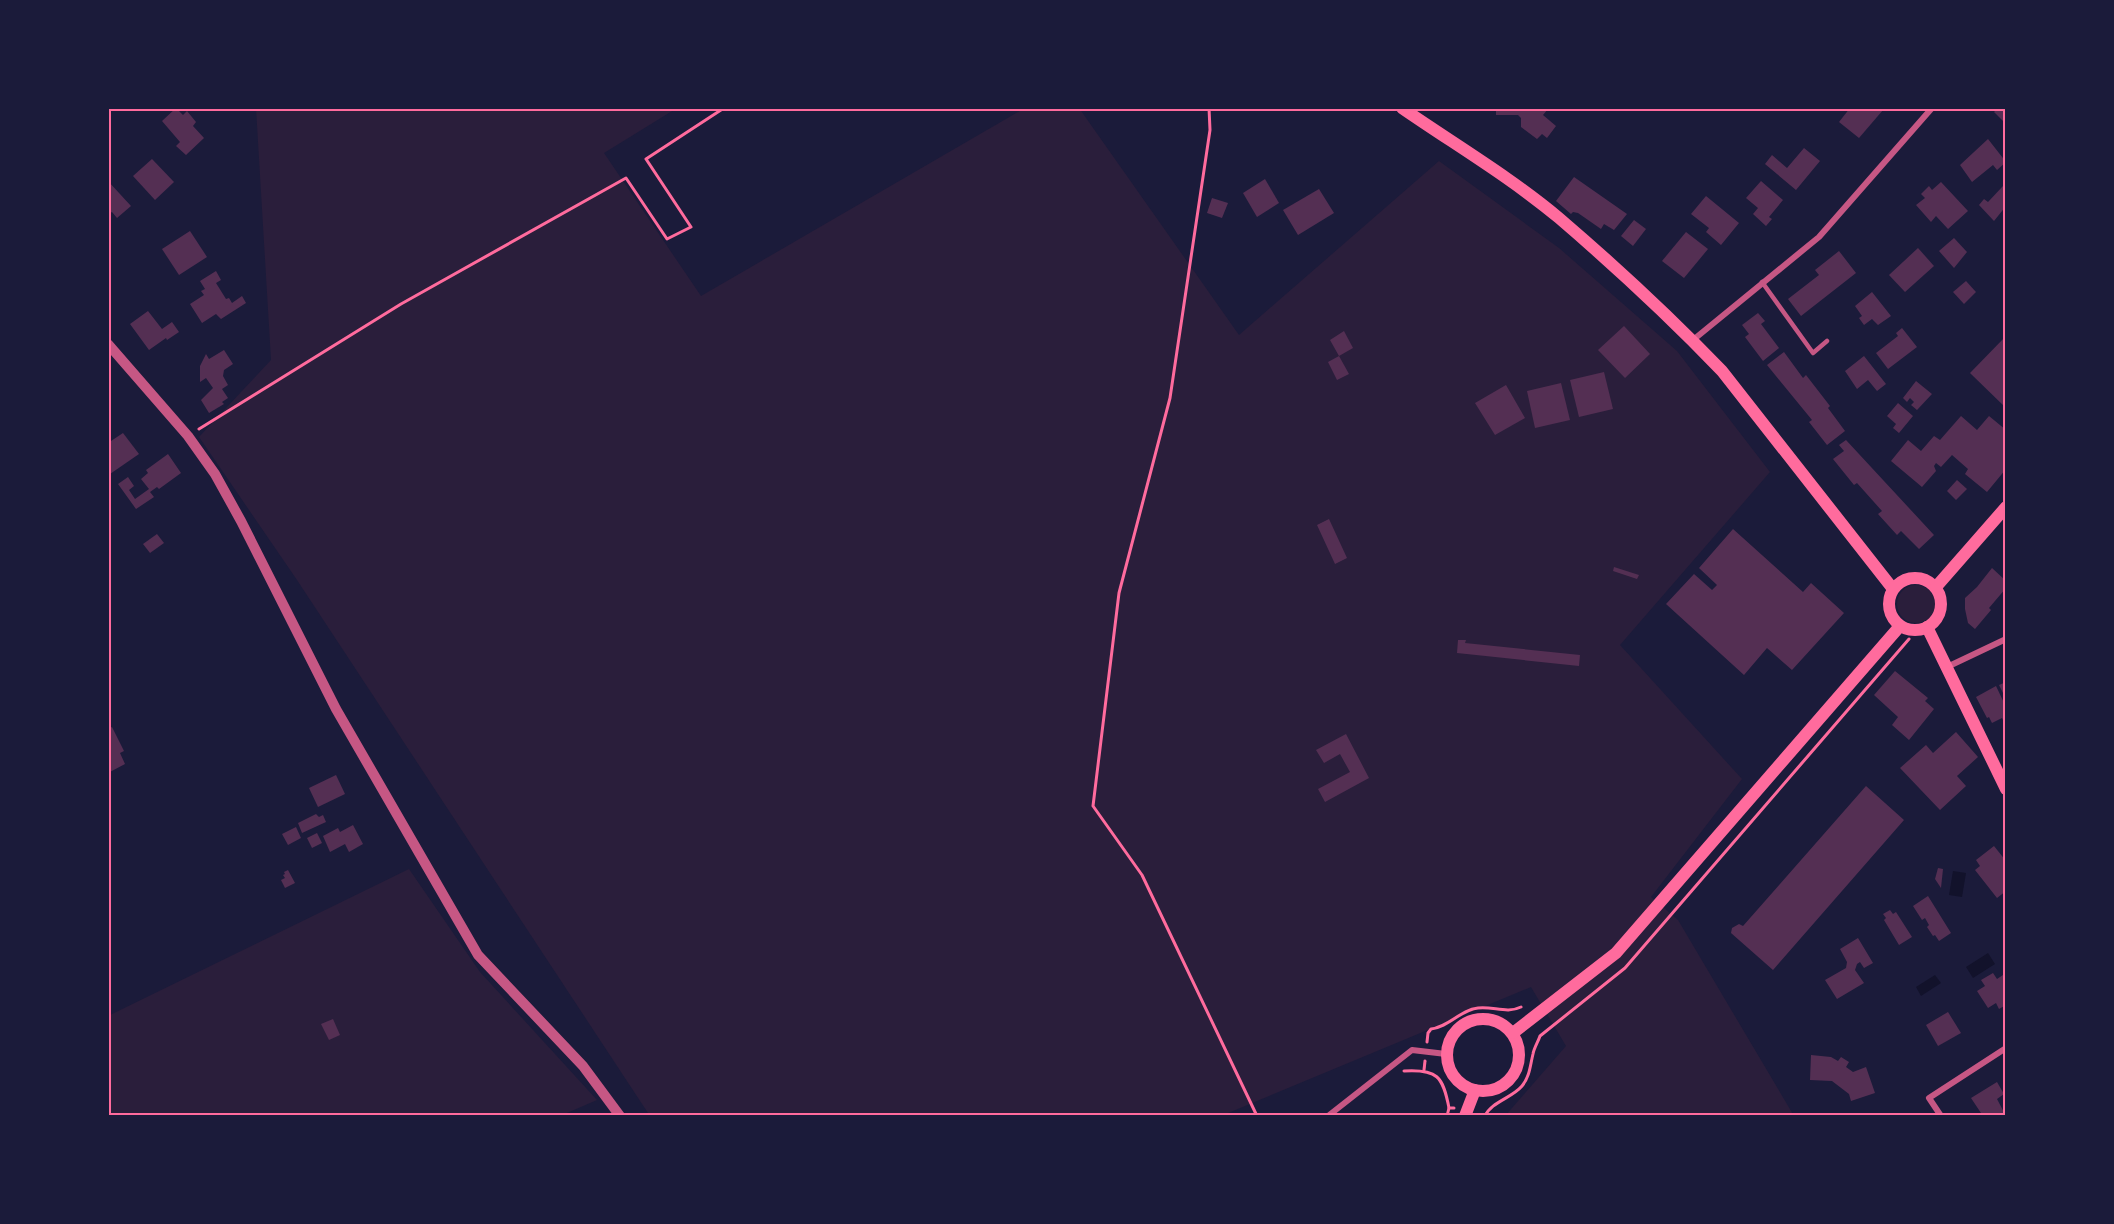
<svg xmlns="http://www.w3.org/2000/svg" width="2114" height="1224" font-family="Lora,serif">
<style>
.green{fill:#2a1e3b}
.water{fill:#12122b}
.building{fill:#542f53}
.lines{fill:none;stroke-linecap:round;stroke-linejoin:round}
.path{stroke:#ff6b9d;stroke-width:3}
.service{stroke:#c65784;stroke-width:4.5}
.minor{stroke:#c65784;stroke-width:6}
.tertiary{stroke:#c65784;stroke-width:10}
.secondary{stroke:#ff6b9d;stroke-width:12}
.neatline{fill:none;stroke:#ff6b9d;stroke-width:2}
</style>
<rect width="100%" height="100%" fill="#1b1b3a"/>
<g class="green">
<path d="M256 108H677L604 153 701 296 1025 108H1079L1239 335 1439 161 1559 248 1677 351 1770 472 1620 645 1742 779 1651 897 1678 920 1794 1116H1505L1566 1046 1531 987 1221 1116H650L297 580 199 437 271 360Z"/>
<circle cx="1916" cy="604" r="19"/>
<path d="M409 869 480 972 597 1100 560 1116H108V1016Z"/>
</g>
<g class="water">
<path d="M1953 871 1966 873 1962 897 1949 895Z"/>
<path d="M1988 953 1995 964 1973 978 1966 967Z"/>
<path d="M1935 975 1941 983 1921 996 1916 987Z"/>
</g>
<g class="building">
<path d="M176 108 183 115 187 111 196 122 193 126 204 138 186 155 176 146 180 142 162 121Z"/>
<path d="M1496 108H1547L1548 109 1543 115 1556 126 1547 138 1542 134 1537 139 1521 127V118L1518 115H1496Z"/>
<path d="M1850 108H1880L1883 110 1859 138 1839 122Z"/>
<path d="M1998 108H2006V124L1994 112Z"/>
<path d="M1988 139 2006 162 1997 170 1993 165 1972 182 1960 165Z"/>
<path d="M1804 148 1820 161 1796 190 1765 164 1772 155 1787 168Z"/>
<path d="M152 159 174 182 155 200 133 176Z"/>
<path d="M1574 177 1627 214 1614 230 1604 224 1601 229 1578 213 1573 212 1571 214 1556 201Z"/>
<path d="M1265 179 1279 203 1257 217 1243 193Z"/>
<path d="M108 181 131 206 117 218 112 212 108 214Z"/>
<path d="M1761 181 1783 200 1769 217 1772 219 1766 226 1753 214 1758 208 1746 198Z"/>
<path d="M1941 182 1968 211 1948 229 1936 216 1931 222 1916 205 1925 198 1921 194 1929 186 1932 190Z"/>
<path d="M2003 186 2006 189V206L1994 221 1979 205 1984 199 1988 202Z"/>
<path d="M1319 189 1334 213 1298 235 1283 210Z"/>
<path d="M1706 196 1739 223 1721 245 1706 232 1709 228 1691 214Z"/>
<path d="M1212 198 1228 203 1222 218 1207 213Z"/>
<path d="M1634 220 1646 229 1633 246 1621 236Z"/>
<path d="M190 231 207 257 179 275 162 249Z"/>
<path d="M1686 232 1708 249 1684 278 1662 261Z"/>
<path d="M1954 238 1967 252 1954 268 1939 251Z"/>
<path d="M1918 248 1934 266 1905 292 1889 275Z"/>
<path d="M1839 251 1856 273 1801 316 1788 299 1819 275 1815 270Z"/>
<path d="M216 271 221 280 216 283 226 299 229 298 232 303 242 296 246 303 221 319 216 314 202 323 190 304 204 295 201 291 205 289 200 281Z"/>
<path d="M1966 281 1976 292 1964 304 1953 292Z"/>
<path d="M1872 292 1891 316 1878 325 1872 319 1864 325 1859 318 1862 316 1855 306Z"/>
<path d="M148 311 162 329 172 322 179 332 167 340 166 338 149 350 130 324Z"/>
<path d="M1758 313 1765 321 1761 324 1779 348 1763 361 1745 337 1749 334 1742 325Z"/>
<path d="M1624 326 1650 354 1625 378 1598 350Z"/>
<path d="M1902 328 1917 347 1888 369 1876 353 1898 336 1896 333Z"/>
<path d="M1344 331 1353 348 1339 356 1330 340Z"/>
<path d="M2006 336V408L1970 373Z"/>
<path d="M224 350 233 364 224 370 223 376 228 385 222 389 228 398 222 402 224 404 209 413 201 400 213 388 206 378 200 382V366L206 354 209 359Z"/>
<path d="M1784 352 1803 378 1806 375 1830 406 1828 408 1845 431 1827 445 1809 422 1812 420 1767 365Z"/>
<path d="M1339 356 1349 374 1337 380 1328 362Z"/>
<path d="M1864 356 1886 384 1877 391 1868 380 1857 389 1845 371Z"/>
<path d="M1604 372 1613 409 1579 417 1570 380Z"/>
<path d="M1916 381 1932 394 1917 410 1911 405 1914 402 1910 398 1907 402 1903 398Z"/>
<path d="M1561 383 1570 420 1535 428 1527 391Z"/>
<path d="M1506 385 1525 418 1495 435 1475 403Z"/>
<path d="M1898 403 1913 416 1899 433 1893 428 1896 424 1887 416Z"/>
<path d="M1961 416 1977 430 1989 416 2006 430V469L1987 492 1965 474 1968 469 1952 455 1941 467 1936 463 1934 466 1936 471 1922 487 1891 461 1908 440 1921 451 1934 436 1940 440Z"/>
<path d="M123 433 139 454 110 474 108 471V443Z"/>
<path d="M1846 440 1934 535 1919 549 1901 531 1897 535 1878 514 1882 511 1857 483 1854 485 1833 459 1844 451 1839 445Z"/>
<path d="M168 454 181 473 159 489 157 487 150 492 154 497 136 509 118 484 128 477 134 486 129 490 135 499 149 489 141 479 148 473 146 470Z"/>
<path d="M1957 480 1967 489 1956 500 1947 491Z"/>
<path d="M1329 519 1347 558 1335 564 1317 525Z"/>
<path d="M1733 529 1803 592 1811 583 1844 613 1792 670 1767 648 1744 675 1666 604 1694 574 1712 590 1717 585 1699 568Z"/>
<path d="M157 534 164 543 150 553 143 544Z"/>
<path d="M1614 567 1639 575 1637 579 1613 571Z"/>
<path d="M1992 568 2006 581V588L1989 608 1991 610 1975 629 1968 623 1965 609V598L1977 587Z"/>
<path d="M1458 640H1466L1465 643 1580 655 1579 666 1457 653Z"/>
<path d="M1895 671 1928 698 1925 701 1934 709 1909 740 1892 725 1898 717 1874 695Z"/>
<path d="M2006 682V699L1999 685Z"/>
<path d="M1996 686 2006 707V726L2002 718 1992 723 1989 717 1987 718 1976 697Z"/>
<path d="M112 727 124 751 120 753 125 764 108 773V729Z"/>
<path d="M1956 732 1978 757 1957 776 1966 786 1940 810 1900 768 1926 745 1933 753Z"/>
<path d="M1346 734 1369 778 1325 802 1318 789 1350 772 1340 754 1324 763 1316 750Z"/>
<path d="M336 775 345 794 318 807 309 788Z"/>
<path d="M1866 786 1904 820 1773 970 1731 933 1732 928 1739 924 1743 926Z"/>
<path d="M316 814 319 817 323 815 326 822 302 833 298 823Z"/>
<path d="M353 825 363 844 349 852 345 844 330 852 323 836 338 828 340 832Z"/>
<path d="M296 827 301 838 288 845 282 834Z"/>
<path d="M317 833 322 843 312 848 307 838Z"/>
<path d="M1994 846 2006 861V891L1997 898 1975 870 1980 866 1976 860Z"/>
<path d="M1938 868 1943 869 1941 888 1935 879Z"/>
<path d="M288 870 295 883 285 888 281 880 285 878 283 875 285 874 284 872Z"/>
<path d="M1928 896 1951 933 1939 941 1935 935 1933 936 1927 927 1929 925 1925 918 1922 920 1913 906Z"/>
<path d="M1890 910 1893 914 1896 912 1912 937 1899 945 1884 920 1886 918 1883 914Z"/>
<path d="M1858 938 1873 963 1864 968 1860 962 1857 964 1855 970 1864 983 1837 999 1825 980 1846 968 1847 962 1840 949Z"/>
<path d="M1993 973 1997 979 2006 973V1005L1999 1009 1996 1003 1988 1008 1977 991 1985 986 1981 980Z"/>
<path d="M1948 1012 1961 1033 1938 1046 1926 1025Z"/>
<path d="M333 1019 340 1035 329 1040 321 1024Z"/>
<path d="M1811 1055 1831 1057 1838 1061 1841 1057 1849 1062 1846 1067 1853 1072 1866 1067 1875 1093 1851 1101 1849 1094 1832 1081 1810 1080Z"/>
<path d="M1997 1082 2004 1094 1997 1099 2006 1116H1983L1971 1098Z"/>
</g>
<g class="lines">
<g class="path">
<path d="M1209 108 1210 130 1170 398 1119 593 1093 806 1142 875 1257 1116"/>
<path d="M199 429 401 304 626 178 667 239 691 227 646 159 724 108"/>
<path d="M1427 1042 1428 1033 1431 1029C1449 1027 1460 1010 1478 1008 1493 1006 1507 1014 1521 1007"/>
<path d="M1424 1070 1425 1061"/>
<path d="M1404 1071C1437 1069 1443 1076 1449 1108H1454"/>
<path d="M1447 1116 1449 1108"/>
<path d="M1485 1116C1491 1102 1512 1098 1522 1086 1530 1076 1530 1066 1533 1054 1534 1048 1538 1042 1540 1036L1625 968 1909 639"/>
</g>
<path class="service" d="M1762 282 1813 353 1827 341"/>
<g class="minor">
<path d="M1693 340 1819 237 1932 108"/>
<path d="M1947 667 2006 639"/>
<path d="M1328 1116 1412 1050 1446 1054"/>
<path d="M1941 1116 1929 1098 2006 1048"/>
</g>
<path class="tertiary" d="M108 344 188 436 215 474 241 521 336 709 478 955 583 1066 620 1116"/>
<g class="secondary">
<path d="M1402 108C1454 144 1510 177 1559 218 1615 266 1671 318 1722 371L1893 589"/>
<circle cx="1915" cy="604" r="26"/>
<path d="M1936 587 2006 507"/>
<path d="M1927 627 2006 789"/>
<circle cx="1483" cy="1055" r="36"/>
<path d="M1513 1033 1616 953 1900 626"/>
<path d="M1465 1116 1475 1090"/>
</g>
</g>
<rect width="2114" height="1224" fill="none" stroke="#1b1b3a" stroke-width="219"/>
<rect x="110" y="110" width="1894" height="1004" class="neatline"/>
</svg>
